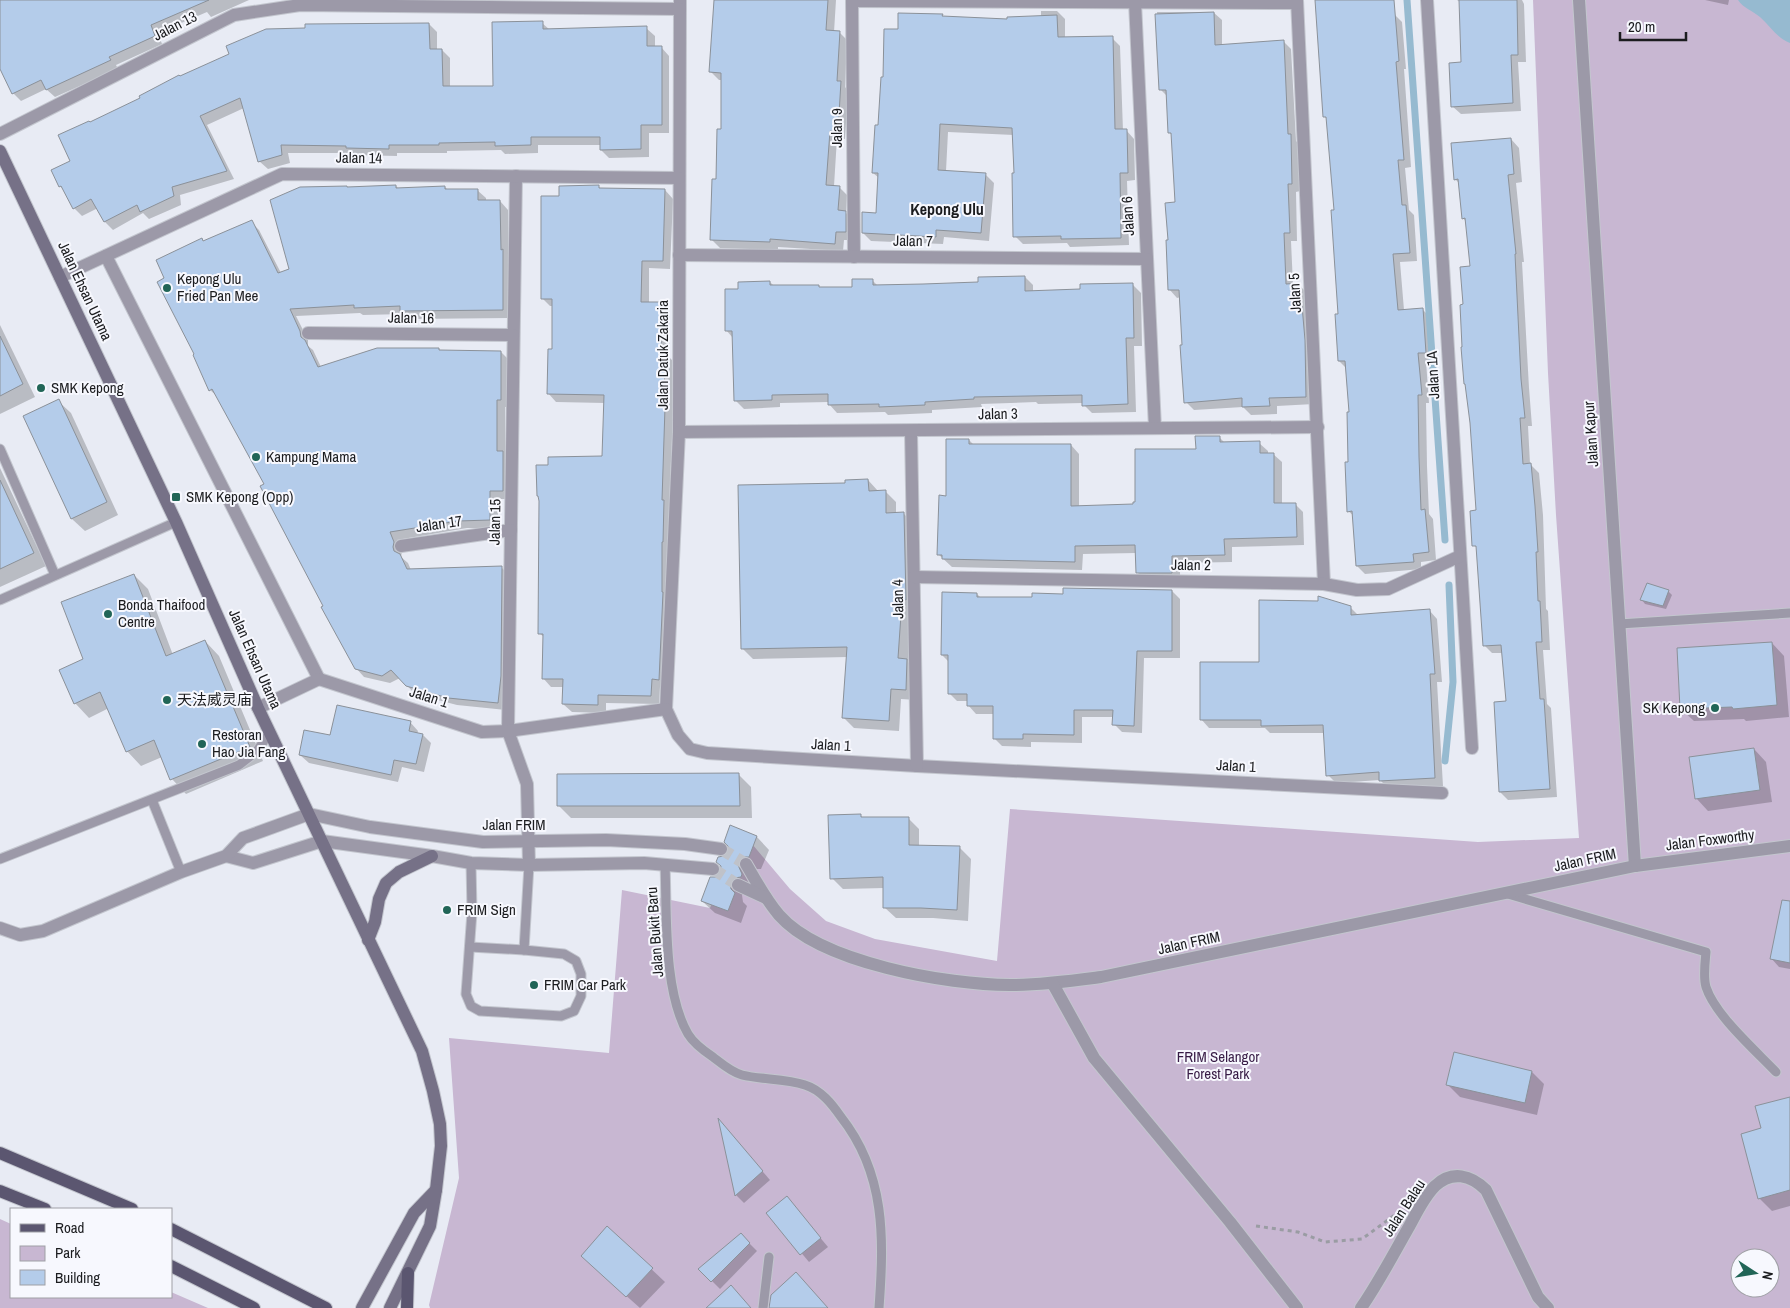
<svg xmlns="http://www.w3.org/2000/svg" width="1790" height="1308" font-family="'Archivo Narrow','Noto Sans SC',sans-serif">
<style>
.green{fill:#c8b7d2;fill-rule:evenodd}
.water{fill:#96bad0}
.shadow{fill:#0003}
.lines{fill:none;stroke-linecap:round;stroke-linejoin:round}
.stream{stroke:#96bad0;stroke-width:7}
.building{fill:#b4ccea;stroke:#8b9199}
.street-tunnel{stroke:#bfc2c9;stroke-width:12;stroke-dasharray:12 6;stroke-linecap:butt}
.lane-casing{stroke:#c3c6ce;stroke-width:11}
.street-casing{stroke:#c3c6ce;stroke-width:14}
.secondary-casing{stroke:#c3c6ce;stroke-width:14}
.primary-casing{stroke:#c3c6ce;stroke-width:14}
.path{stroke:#9a9ca3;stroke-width:3;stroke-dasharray:4 4;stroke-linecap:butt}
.lane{stroke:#9c99a8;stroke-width:9}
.street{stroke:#9c99a8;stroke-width:12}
.secondary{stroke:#767187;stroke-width:12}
.primary{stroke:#5b5670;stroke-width:12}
.poi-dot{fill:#216557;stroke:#f7f8fe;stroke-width:2}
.labels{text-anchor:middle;stroke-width:4;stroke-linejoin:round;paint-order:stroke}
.street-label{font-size:15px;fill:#1b1c1f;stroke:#f7f8fe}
.poi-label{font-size:15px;fill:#1b1c1f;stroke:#f7f8fe;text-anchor:start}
.park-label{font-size:15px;fill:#381c46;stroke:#f7f8fe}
.neighbourhood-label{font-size:16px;font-weight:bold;fill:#1b1c1f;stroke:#f7f8fe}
</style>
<rect width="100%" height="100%" fill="#e8ebf4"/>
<g class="green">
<path d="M1533 0H1790V1308H430L429 1305 459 1178 449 1038 609 1053 622 890 710 908 742 832 790 889 826 921 875 939 997 961 1010 809 1478 842 1579 838 1556 515 1548 373ZM1740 1258H1770V1288H1740Z"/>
<path d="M0 1219 11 1224V1297H171V1292L208 1308H0Z"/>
</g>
<path class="water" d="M1738 0H1790V43C1777 38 1770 26 1760 17 1753 11 1743 8 1738 0Z"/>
<g class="shadow">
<path d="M0 0H249L211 17 207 12 158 33 162 44 116 65 118 69 55 97 46 89 21 101 13 93 0 66Z"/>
<path d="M724 0H836L834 32H839L847 40 845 87 848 91 845 139 837 138 834 186 839 187 847 195 846 213 853 220V240H844L843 251 778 247V250L720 248 712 240 722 131V80H719L711 72Z"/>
<path d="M1316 0H1394V14L1402 22 1406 69H1404L1411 167 1405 168 1409 210 1414 215 1417 261 1400 262 1404 310 1422 309 1430 317 1433 360 1426 361 1429 403H1426L1427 466 1429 514 1433 519 1436 560 1421 562V569L1365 574 1357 566 1354 516 1348 511 1351 413 1347 369 1339 361V315L1335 211 1328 120 1324 116Z"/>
<path d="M1457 0H1522L1524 4 1526 62H1518L1521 111 1461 114 1452 106 1462 63 1460 2Z"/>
<path d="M1705 0H1729L1728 5Z"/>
<path d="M1041 11H1057L1065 19V38H1112L1120 46 1123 131 1126 130 1134 139 1135 180 1127 181 1129 245 1070 247 1067 243 1023 244 1015 236 1016 175 1014 135 948 132 946 171 985 174 994 183 989 241 944 237 943 244 871 241 863 233 877 215 879 178 873 173 884 78 899 31 942 15 944 17 1008 21 1041 17Z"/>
<path d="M1157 12H1213L1222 20V46L1283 41 1291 49 1296 141 1298 143 1300 191 1296 192 1297 241H1291L1293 285H1299L1307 293 1314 404 1277 406V414L1251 415 1243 407 1194 410 1186 402 1181 297 1177 298 1169 289V241L1176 203 1172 135 1169 132 1168 97 1161 90Z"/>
<path d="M542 23 550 30 646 28 655 36V48L661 47 669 56V133H649V157L609 158 601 150V145H538V153L505 154 501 150 447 151V153H397V156L355 155 353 153H288L290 163 268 169 259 161 244 108 207 125 234 179 180 195 181 205 149 219 143 213 113 230 105 222 98 208 82 216 74 208 66 192 60 186 90 124 429 24 437 32V50H442L450 58V87H494Z"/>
<path d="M1511 139 1519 148 1522 182 1516 183 1524 262H1522L1529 388 1532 426H1528L1530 464 1539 473 1543 515 1546 609 1548 611 1550 650H1543L1547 704 1551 708 1557 797 1508 800 1500 792 1507 702 1503 653H1492L1484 645 1478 549 1474 545 1478 511 1465 306 1471 268 1467 223 1463 218 1460 184 1455 179Z"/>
<path d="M396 186 399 189 445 187 448 190H477L486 198V202L500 201 508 210V257L511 259V318L409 319 405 314 363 315 360 313 296 316 308 340V346L313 350 321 367 439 349 441 351 501 352 509 360 508 407H505V454L510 460 511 499H498V528H467L397 540 402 551 401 557 408 563 411 570 502 568 510 576 506 710 457 705 415 694 400 678 390 683 364 677 356 668 265 484 218 397 210 390 166 279 204 242 251 222 259 230 281 273 291 270 348 188Z"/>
<path d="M599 187 601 189 665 190 673 199 670 269 649 268V303H662L670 312 669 357 672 360 673 416 669 507 667 687H660L659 704 606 703V713L572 712 563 704 564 687H551L543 678 544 637 539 633 549 466 603 457 605 403 556 402 548 393 553 351V306H550L542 298 560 197Z"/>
<path d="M1025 277 1033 285V292L1081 290 1133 285 1141 293 1142 346H1134L1136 412 1092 413 1084 405 1083 403 1038 404 1036 402 981 404 982 407 932 410V413L888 415 885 412 837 413 829 404V402L780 403V407L744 409 736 401 733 338 726 330 740 291 770 282 774 286H818L821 288H854L872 280 878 286 980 284Z"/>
<path d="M0 325 35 397 0 414Z"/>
<path d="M58 401 71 413 118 515 85 531 72 519 25 417Z"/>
<path d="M1219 437 1225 443H1259L1268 451V454H1273L1282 462V504H1295L1303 512 1304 545 1232 547V562L1180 563V581L1145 580 1137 572 1136 553 1083 554 1082 570 952 567 938 554 947 497 969 440 974 445H1071L1079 454V507L1134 505 1197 450Z"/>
<path d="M0 468 46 566 0 587Z"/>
<path d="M868 480 878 491H885L896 502V514H904L914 524 908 662 917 670 916 700 901 699 899 731 854 728 843 717 848 657 753 659 742 648 846 484Z"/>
<path d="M134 575 148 589 173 655 205 641 219 656 263 761 186 794 172 779 162 757 141 766 127 751 109 708 89 718 75 703 85 659Z"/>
<path d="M1172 591 1180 599V658H1144L1142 733 1122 732 1114 724V717H1082V743L1031 742V747L1002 746 994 738V714H976L968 705V701H957L949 693V662L942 655 977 594 981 598 1033 599 1064 595Z"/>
<path d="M1668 591 1672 595 1666 609 1645 604 1642 600Z"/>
<path d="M1350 607 1359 616 1429 610 1437 619 1442 682H1437L1443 786 1389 789 1380 780 1336 783 1328 775 1325 733H1270L1265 728H1209L1201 719 1260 663Z"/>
<path d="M1772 643 1784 656 1789 717 1746 721 1744 719 1694 721 1681 709Z"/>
<path d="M410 722 418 731 417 734 423 735 431 743 424 772 402 767 398 782 309 763 300 755 331 737Z"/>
<path d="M1754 749 1766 762 1772 802 1708 811 1696 798Z"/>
<path d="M739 775 751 787 752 818H571L559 806Z"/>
<path d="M861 816 864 819 908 818 919 829V846L960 848 971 859 968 921 933 918H896L884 907V888L843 889 832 878Z"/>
<path d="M757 837 769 850 761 869H755L754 887 746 890 742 895 743 902 747 906 741 923 715 913 702 901 716 878 721 874 725 858Z"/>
<path d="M1790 931V969L1779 967 1771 958Z"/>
<path d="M1455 1053 1532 1072 1544 1084 1537 1115 1460 1097 1447 1084Z"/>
<path d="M1790 1098V1206L1772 1211 1759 1198 1762 1129Z"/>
<path d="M720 1122 770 1180 744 1203 736 1195Z"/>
<path d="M787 1198 828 1247 809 1262 768 1213Z"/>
<path d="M608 1228 665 1282 640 1308 595 1268Z"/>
<path d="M749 1243 757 1251 720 1289 700 1269Z"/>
</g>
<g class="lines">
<g class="stream">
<path d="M1407 0 1445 540"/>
<path d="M1445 761 1453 682 1449 585"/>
</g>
</g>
<g class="building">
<path d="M0 0H209L151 25 155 36 109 57 111 60 46 90 41 80 12 94 0 69Z"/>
<path d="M714 0H828L826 30 840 31 837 81H841L838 131H830L826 185 840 186 838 210 846 211V232H836L835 244 770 239V242L710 240 712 179H716L717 129H721V73L709 72Z"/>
<path d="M1315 0H1394L1399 61 1396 62 1404 160H1398L1402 205H1406L1410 253 1393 254 1398 310 1423 308 1426 353H1418L1422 395H1418L1419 457 1421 510 1425 509 1429 552 1413 554 1414 562 1356 566 1352 511 1347 512 1345 462H1348L1347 412H1349L1345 361H1338L1335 314H1338L1331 210H1334L1326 117H1323Z"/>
<path d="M1459 0H1517L1518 55H1511L1513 103 1451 107 1449 63 1461 62Z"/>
<path d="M1214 12 1215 45 1284 40 1288 134H1291L1292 184H1288L1290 233H1284L1286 284 1300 283 1305 340 1306 397 1269 398 1270 406 1242 407V398L1184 403 1180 345H1182L1179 290H1168L1166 240H1168L1165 203 1175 202 1171 133H1168L1166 90H1159L1155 14Z"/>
<path d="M898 13 943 14 942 16 1007 19V17L1057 15 1058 37 1113 36 1115 129H1127L1128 173H1120L1121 238 1061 239V236L1013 237 1012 173H1014L1012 128 940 124 938 170 986 173 981 233 936 230V237L862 233V212L876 213 878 173H872L875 125H878L881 77H883L884 29H898Z"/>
<path d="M543 21V29L647 26V46H662V125H641V149L600 150V137H531V145L495 146V142L439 143V145H389V149L346 148V146L281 145 282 155 258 162 240 98 200 116 227 171 172 187 174 196 140 212 137 205 104 222 91 199 73 209 61 186 59 187 51 170 70 161 58 135 89 121 90 122 140 98 139 96 179 75 180 76 229 54 226 46 266 29 305 28V24L429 23 430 49H442L443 86H493L492 22Z"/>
<path d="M1511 138 1514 174 1508 175 1516 254H1515L1521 379 1525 418H1520L1523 464 1531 463 1535 506 1538 552H1536L1538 601H1540L1542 642H1536L1540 699H1544L1550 789 1499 792 1494 702 1506 701 1501 645 1483 646 1476 546H1472L1470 511 1476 510 1470 423 1465 384H1464L1461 347H1462L1460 305 1463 304 1460 267 1470 266 1465 218 1462 219 1458 179 1454 180 1451 143Z"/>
<path d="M396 185V188L445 186V189H478V200H500L501 250 503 249V310L400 311V306L354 308V305L290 309 300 331 301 337 305 340 318 367 377 348H439V350L501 351V400H497V451H503V491H490V520L458 521 390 532 394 542 393 547 394 551 400 554 407 569 502 566 501 676 498 703 448 698 406 686 391 670 382 676 355 669 321 607 323 606 260 486 264 484 212 389 209 391 193 355 194 354 157 282 164 278 156 260 202 238 203 241 252 220 278 273 289 269 270 200 300 187 347 186V187Z"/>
<path d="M599 185V188L665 189 663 261H642L641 302H662L661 351H664L665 407 662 500H664L663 542H662V592H663L659 680 652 679 651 696 598 695V705L562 704 563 679H542L543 634H538L539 501 538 496H537L536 465H548V457L602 456 604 395 547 394 548 349H552V299H541V196H559V186Z"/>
<path d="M1025 276V291L1080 289V284L1133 283 1134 338H1126L1128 404 1082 406V395L974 397V399L925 402V405L879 407V404L828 405V394L772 395V400L734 401 732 331H725V289H738V282L770 281V285H819V287H852V279H873V285L923 284 978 282V277Z"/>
<path d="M0 336 23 384 0 396Z"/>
<path d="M59 399 107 502 71 519 23 416Z"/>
<path d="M1195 436H1220V442L1260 441V453H1274V503H1296L1297 537 1224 539 1225 555 1172 556V573H1136L1135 545 1075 546V562L942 559V555H937L939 495 946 496V439H969V444H1071V506L1133 504V502H1135V449H1196Z"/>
<path d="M868 479 869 491 886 490V513L904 512 906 600H902L898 658 907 659 906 690 891 689 889 721 842 718 847 647 741 649 738 485 845 483V480Z"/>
<path d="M0 480 34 553 0 569Z"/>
<path d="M134 574 166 656 205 640 250 747 170 780 154 740 126 752 100 692 74 704 59 670 83 659 61 602Z"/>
<path d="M1647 583 1669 590 1663 606 1640 600Z"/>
<path d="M1063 588 1172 590V651H1137L1134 726 1112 725 1113 710H1074V735L1023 734V739H993V706H967V694H948V655H941L942 592 977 593V597H1032V593L1063 594Z"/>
<path d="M1318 596 1351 606V615L1430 609 1435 674H1430L1435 778 1379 781V772L1326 776 1323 725 1261 726V720H1200V662H1259V600L1318 601Z"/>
<path d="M1772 642 1777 705 1733 709 1732 707 1680 709 1677 648Z"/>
<path d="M337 705 411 721 409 731 423 734 416 764 394 760 391 775 299 755 304 730 330 735Z"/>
<path d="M1754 748 1760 790 1695 799 1689 757Z"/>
<path d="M739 773 740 806H557V774Z"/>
<path d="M861 814V817H909V845L960 846 957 910 921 908H883V877L830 879 828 815Z"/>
<path d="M730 825 757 836 749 857H742L739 860 738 865 742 874 741 877 734 878 730 882 731 889 735 893 728 911 701 901 710 877H716L720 873 721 866 716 862 718 857 724 856 729 851 728 846 724 842Z"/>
<path d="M1782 900 1790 901V963L1770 959Z"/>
<path d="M1454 1052 1532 1071 1525 1103 1446 1085Z"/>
<path d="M1790 1097V1190L1758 1199 1741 1134 1761 1128 1755 1106Z"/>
<path d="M718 1118 763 1171 735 1196Z"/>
<path d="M787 1196 821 1238 800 1255 766 1213Z"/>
<path d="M607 1226 653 1268 626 1297 581 1256Z"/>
<path d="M741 1233 750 1243 711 1282 698 1269Z"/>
<path d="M796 1272 828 1308H769L771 1295Z"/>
<path d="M731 1285 751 1308H706Z"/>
</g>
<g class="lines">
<g class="street-tunnel">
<path d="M721 849 746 864"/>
<path d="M713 869 738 885"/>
</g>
<defs>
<g id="lane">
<path d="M0 449 55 575"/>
<path d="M0 600 176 522"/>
<path d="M1619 624 1790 613"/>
<path d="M152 800 181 872"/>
<path d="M0 859 239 765 257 751 270 732"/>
<path d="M471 863 472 912 466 994 471 1006 480 1011 561 1016 574 1011 581 996V974L576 961 564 954 524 950 529 865"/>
<path d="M665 864C667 913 663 991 688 1034 694 1044 704 1051 713 1057 722 1064 731 1072 742 1075 762 1080 785 1078 805 1085 821 1090 832 1104 841 1117 886 1174 884 1239 879 1308"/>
<path d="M1508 894 1706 952C1705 963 1703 977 1706 987 1715 1015 1755 1050 1776 1072"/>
<path d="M470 947 524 950"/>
<path d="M763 1308 769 1257"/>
</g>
<g id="street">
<path d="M680 0 679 432 666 709 678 735 690 749 707 753 917 766 1442 793"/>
<path d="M852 0 854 257"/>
<path d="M1297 0 1324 584"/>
<path d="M1427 0 1472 748"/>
<path d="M1579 0 1635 866"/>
<path d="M852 1 1297 3"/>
<path d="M1135 2 1155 428"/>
<path d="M0 134 234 15 300 5 680 9"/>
<path d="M516 176 508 731 527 784 529 865"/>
<path d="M679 255 1147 259"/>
<path d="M106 256 319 679"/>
<path d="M60 277 282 174 679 178"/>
<path d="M308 333 513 335"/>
<path d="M911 431 917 766"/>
<path d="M679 432 1318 427"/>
<path d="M401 546 511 530"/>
<path d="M914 577 1324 584 1357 590 1388 589 1460 556"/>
<path d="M258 708 319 679 482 732 508 731 666 709"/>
<path d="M226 856 253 863 322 841 432 856 471 863 529 865 644 863 713 869"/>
<path d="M746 864C756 881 766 900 779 915 821 963 948 985 1010 985 1041 985 1070 981 1101 977L1635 866 1790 846"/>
<path d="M738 885 766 898"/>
<path d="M0 928 20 935 43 931 181 872 226 856 243 838 309 814 370 827 483 842 606 840 685 844 721 849"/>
<path d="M1053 984 1094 1058 1230 1222 1297 1308"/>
<path d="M1361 1308C1379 1282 1394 1253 1410 1225 1417 1212 1424 1197 1435 1186 1452 1170 1471 1175 1486 1190L1538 1297 1548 1308"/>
</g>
<g id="secondary">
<path d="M0 151 176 522 258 708 422 1051 433 1091 440 1124 441 1146 436 1190 430 1226 390 1308"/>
<path d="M368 940 375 922 379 899 386 883 399 872 432 856"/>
<path d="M362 1308 414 1213 436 1190"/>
</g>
<g id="primary">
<path d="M0 1153 132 1209"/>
<path d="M0 1191 45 1209"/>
<path d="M171 1229 326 1308"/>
<path d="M171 1266 254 1308"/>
<path d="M407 1308 408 1273"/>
</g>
</defs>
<use href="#lane" class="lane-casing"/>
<use href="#street" class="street-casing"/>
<use href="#secondary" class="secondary-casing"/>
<use href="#primary" class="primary-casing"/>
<path class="path" d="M1256 1226 1298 1232 1325 1242 1362 1239 1396 1214"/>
<use href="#lane" class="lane"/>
<use href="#street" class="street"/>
<use href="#secondary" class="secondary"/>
<use href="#primary" class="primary"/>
</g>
<g class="poi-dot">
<circle cx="167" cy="288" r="5"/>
<circle cx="41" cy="388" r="5"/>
<circle cx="256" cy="457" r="5"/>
<rect x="171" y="492" width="10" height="10" rx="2.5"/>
<circle cx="108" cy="614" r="5"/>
<circle cx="167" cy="700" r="5"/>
<circle cx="1715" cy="708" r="5"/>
<circle cx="202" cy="744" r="5"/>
<circle cx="447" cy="910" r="5"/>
<circle cx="534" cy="985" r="5"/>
</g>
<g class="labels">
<g class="street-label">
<text transform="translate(175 26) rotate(-27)" y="5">Jalan 13</text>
<text transform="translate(837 128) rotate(-90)" y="5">Jalan 9</text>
<text transform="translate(359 158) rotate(1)" y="5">Jalan 14</text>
<text transform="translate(1128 216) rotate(-93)" y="5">Jalan 6</text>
<text transform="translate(913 241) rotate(1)" y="5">Jalan 7</text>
<text transform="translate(85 291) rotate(65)" y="5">Jalan Ehsan Utama</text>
<text transform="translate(1295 293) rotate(-93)" y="5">Jalan 5</text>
<text transform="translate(411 318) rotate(1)" y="5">Jalan 16</text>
<text transform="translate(663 355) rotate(-90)" y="5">Jalan Datuk Zakaria</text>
<text transform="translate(1433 375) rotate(-93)" y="5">Jalan 1A</text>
<text transform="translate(998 414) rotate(-1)" y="5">Jalan 3</text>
<text transform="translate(1591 434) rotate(-94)" y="5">Jalan Kapur</text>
<text transform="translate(495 522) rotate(-89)" y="5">Jalan 15</text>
<text transform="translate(439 524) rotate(-8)" y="5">Jalan 17</text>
<text transform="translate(1191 565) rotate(1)" y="5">Jalan 2</text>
<text transform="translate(898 599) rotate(-91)" y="5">Jalan 4</text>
<text transform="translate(255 659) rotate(66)" y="5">Jalan Ehsan Utama</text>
<text transform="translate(429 697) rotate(18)" y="5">Jalan 1</text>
<text transform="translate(831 745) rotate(3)" y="5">Jalan 1</text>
<text transform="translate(1236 766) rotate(3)" y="5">Jalan 1</text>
<text x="514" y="830">Jalan FRIM</text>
<text transform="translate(1710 840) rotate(-7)" y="5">Jalan Foxworthy</text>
<text transform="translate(1585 860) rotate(-12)" y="5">Jalan FRIM</text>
<text transform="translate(655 932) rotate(-94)" y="5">Jalan Bukit Baru</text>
<text transform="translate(1189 943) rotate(-12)" y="5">Jalan FRIM</text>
<text transform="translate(1404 1208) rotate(-57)" y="5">Jalan Balau</text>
</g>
<g class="poi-label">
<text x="177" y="284">Kepong Ulu<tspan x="177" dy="17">Fried Pan Mee</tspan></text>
<text x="51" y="393">SMK Kepong</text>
<text x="266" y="462">Kampung Mama</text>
<text x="186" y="502">SMK Kepong (Opp)</text>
<text x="118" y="610">Bonda Thaifood<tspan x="118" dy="17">Centre</tspan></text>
<text x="177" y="705">天法威灵庙</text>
<text x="1705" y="713" text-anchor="end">SK Kepong</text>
<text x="212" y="740">Restoran<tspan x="212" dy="17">Hao Jia Fang</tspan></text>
<text x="457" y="915">FRIM Sign</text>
<text x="544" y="990">FRIM Car Park</text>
</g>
<g class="park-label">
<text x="1218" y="1062">FRIM Selangor<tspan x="1218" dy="17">Forest Park</tspan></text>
</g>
<g class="neighbourhood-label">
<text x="947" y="215">Kepong Ulu</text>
</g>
</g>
<rect x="10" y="1208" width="162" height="90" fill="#f7f8fe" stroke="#9fa0a5"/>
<rect x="20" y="1224" width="25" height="8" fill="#5b5670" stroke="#9fa0a5"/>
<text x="55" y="1233" font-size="15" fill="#1b1c1f">Road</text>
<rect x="20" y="1246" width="25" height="15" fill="#c8b7d2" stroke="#9fa0a5"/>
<text x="55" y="1258" font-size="15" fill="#1b1c1f">Park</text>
<rect x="20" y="1270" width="25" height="15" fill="#b4ccea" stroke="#9fa0a5"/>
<text x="55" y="1283" font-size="15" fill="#1b1c1f">Building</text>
<g transform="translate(1755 1273) rotate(102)"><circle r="24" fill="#f7f8fe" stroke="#9fa0a5"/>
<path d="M0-4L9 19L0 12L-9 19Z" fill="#216557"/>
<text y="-8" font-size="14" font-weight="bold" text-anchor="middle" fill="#1b1c1f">N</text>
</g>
<path d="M1620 32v8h66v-8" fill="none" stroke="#1b1c1f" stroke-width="2.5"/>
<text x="1628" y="32" font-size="15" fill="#1b1c1f" stroke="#f7f8fe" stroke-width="4" paint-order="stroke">20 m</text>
</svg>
